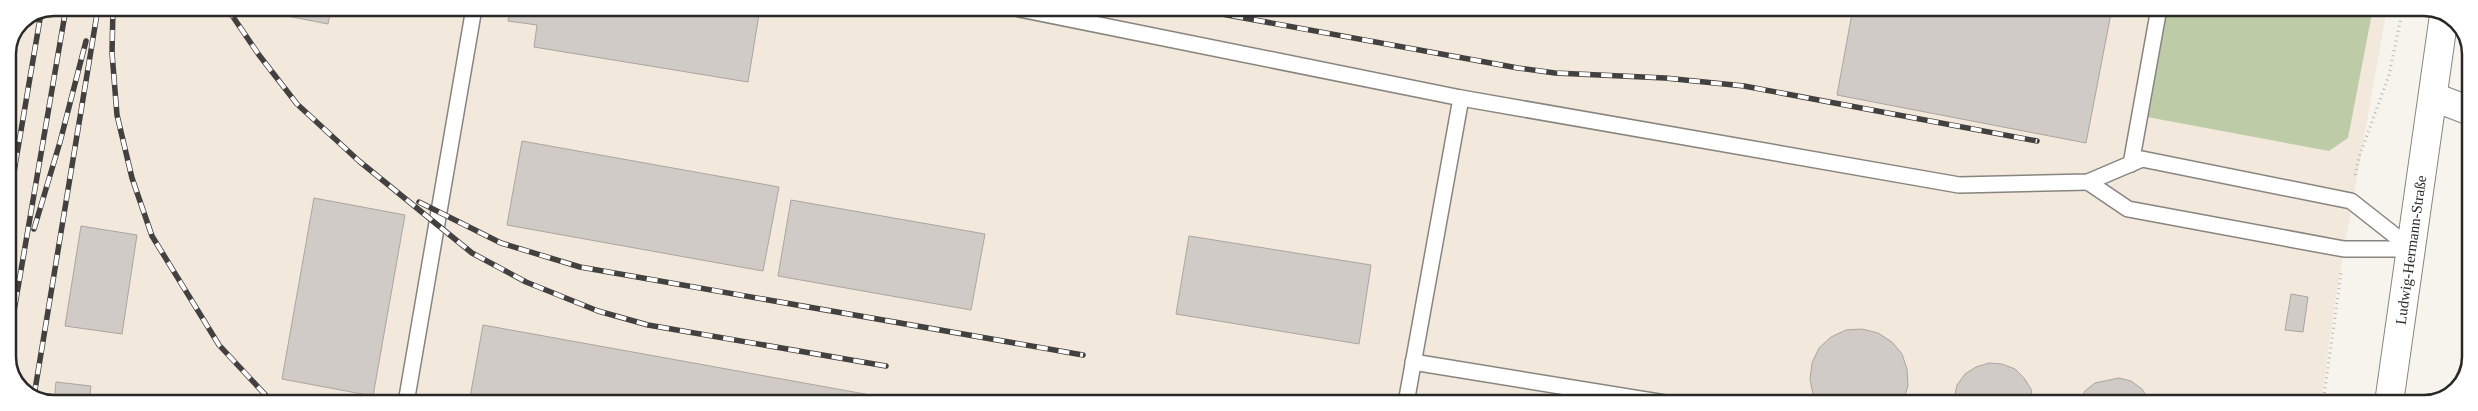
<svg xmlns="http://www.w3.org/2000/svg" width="2478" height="411" font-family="Georgia,serif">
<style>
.built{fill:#f2e8dc}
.green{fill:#becba7}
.building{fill:#d1cbc7;stroke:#aaa5a0}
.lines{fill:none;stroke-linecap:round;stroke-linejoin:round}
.service-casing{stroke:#88847f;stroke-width:18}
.minor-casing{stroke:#88847f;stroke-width:30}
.tertiary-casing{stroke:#88847f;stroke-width:30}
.path{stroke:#b9b6b1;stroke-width:3;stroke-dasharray:1 4;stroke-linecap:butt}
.service{stroke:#fff;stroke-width:15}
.minor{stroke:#fff;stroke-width:28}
.tertiary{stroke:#fff;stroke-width:28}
.rail-casing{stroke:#43413f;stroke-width:5.5}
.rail{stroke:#fff;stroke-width:4;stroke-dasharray:11;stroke-linecap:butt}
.labels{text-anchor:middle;stroke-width:4;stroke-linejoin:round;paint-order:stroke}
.street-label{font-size:15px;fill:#2a2826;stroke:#fff}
.rim{fill:none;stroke:#2a2826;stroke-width:2.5}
</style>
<rect width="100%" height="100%" fill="#f7f3ed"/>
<path class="built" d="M54 8H2387L2335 301 2321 403H48L21 390 8 363V54L21 21Z"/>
<path class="green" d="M2167 8H2373L2348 138 2329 151 2147 117Z"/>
<g class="building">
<path d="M284 8H331L328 24 282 15Z"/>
<path d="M510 8H760L748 82 534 47 537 25 508 21Z"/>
<path d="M1853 8H2112L2086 143 1837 95Z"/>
<path d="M522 141 779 187 763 271 507 225Z"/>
<path d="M314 198 405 215 373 396 282 379Z"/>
<path d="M791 200 985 234 971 310 778 276Z"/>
<path d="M81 226 137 235 122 334 65 326Z"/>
<path d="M1189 236 1371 265 1359 344 1176 314Z"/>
<path d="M2291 294 2308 297 2303 332 2285 330Z"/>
<path d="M483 325 876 396 875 403H469Z"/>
<path d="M1862 329 1878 333 1892 342 1902 354 1907 369 1908 386 1903 401 1901 403H1817L1813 395 1810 379 1812 363 1819 348 1831 337 1846 330Z"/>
<path d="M2468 347 2470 348V363L2452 393 2454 380Z"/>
<path d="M1989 363 2002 364 2015 369 2024 378 2031 389 2033 403H1953L1957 385 1965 374 1976 367Z"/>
<path d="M2119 378 2131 381 2142 389 2151 403H2078L2085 391 2095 383Z"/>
<path d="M56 382 91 386 89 403H54Z"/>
</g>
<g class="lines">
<defs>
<g id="service">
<path d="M1015 8 1461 98 1959 185 2088 182 2142 159 2351 201 2412 249"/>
<path d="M2131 164 2159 8"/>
<path d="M2088 182 2128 209 2344 249H2412"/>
<path d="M1413 362 1665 403"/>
<path d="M406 403 474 8"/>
<path d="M1406 403 1461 98"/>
</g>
<path id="minor" d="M2434 97 2470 111"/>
<path id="tertiary" d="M2389 403 2444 15"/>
</defs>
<use href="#service" class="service-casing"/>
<use href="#minor" class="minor-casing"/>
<use href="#tertiary" class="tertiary-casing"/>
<g class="path">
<path d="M2355 175 2359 157 2389 75 2403 8"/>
<path d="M2323 403 2341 273"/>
</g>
<use href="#service" class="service"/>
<use href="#minor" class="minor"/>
<use href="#tertiary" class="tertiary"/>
<defs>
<g id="rail">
<path d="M113 8 112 53 117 115 132 178 152 236 219 345 273 403"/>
<path d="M227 8 259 55 297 104 359 161 472 253 526 282 598 311 648 325 886 366"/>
<path d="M1189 8 1518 68 1555 73 1665 78 1744 86 2037 141"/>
<path d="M419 202 501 243 580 267 1083 355"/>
<path d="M8 207 41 13"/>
<path d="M34 229 60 142 86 41"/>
<path d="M8 346 66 8"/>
<path d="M34 396 98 8"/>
</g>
</defs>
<use href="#rail" class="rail-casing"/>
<use href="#rail" class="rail"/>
</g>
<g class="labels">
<g class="street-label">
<text transform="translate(2411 250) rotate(-82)" y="5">Ludwig-Hermann-Straße</text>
</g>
</g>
<path d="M0 0H2478V411H0ZM54 16H2424A38 38 0 0 1 2462 54V357A38 38 0 0 1 2424 395H54A38 38 0 0 1 16 357V54A38 38 0 0 1 54 16Z" fill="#fff" fill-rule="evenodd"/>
<path class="rim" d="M54 16H2424A38 38 0 0 1 2462 54V357A38 38 0 0 1 2424 395H54A38 38 0 0 1 16 357V54A38 38 0 0 1 54 16Z"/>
</svg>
